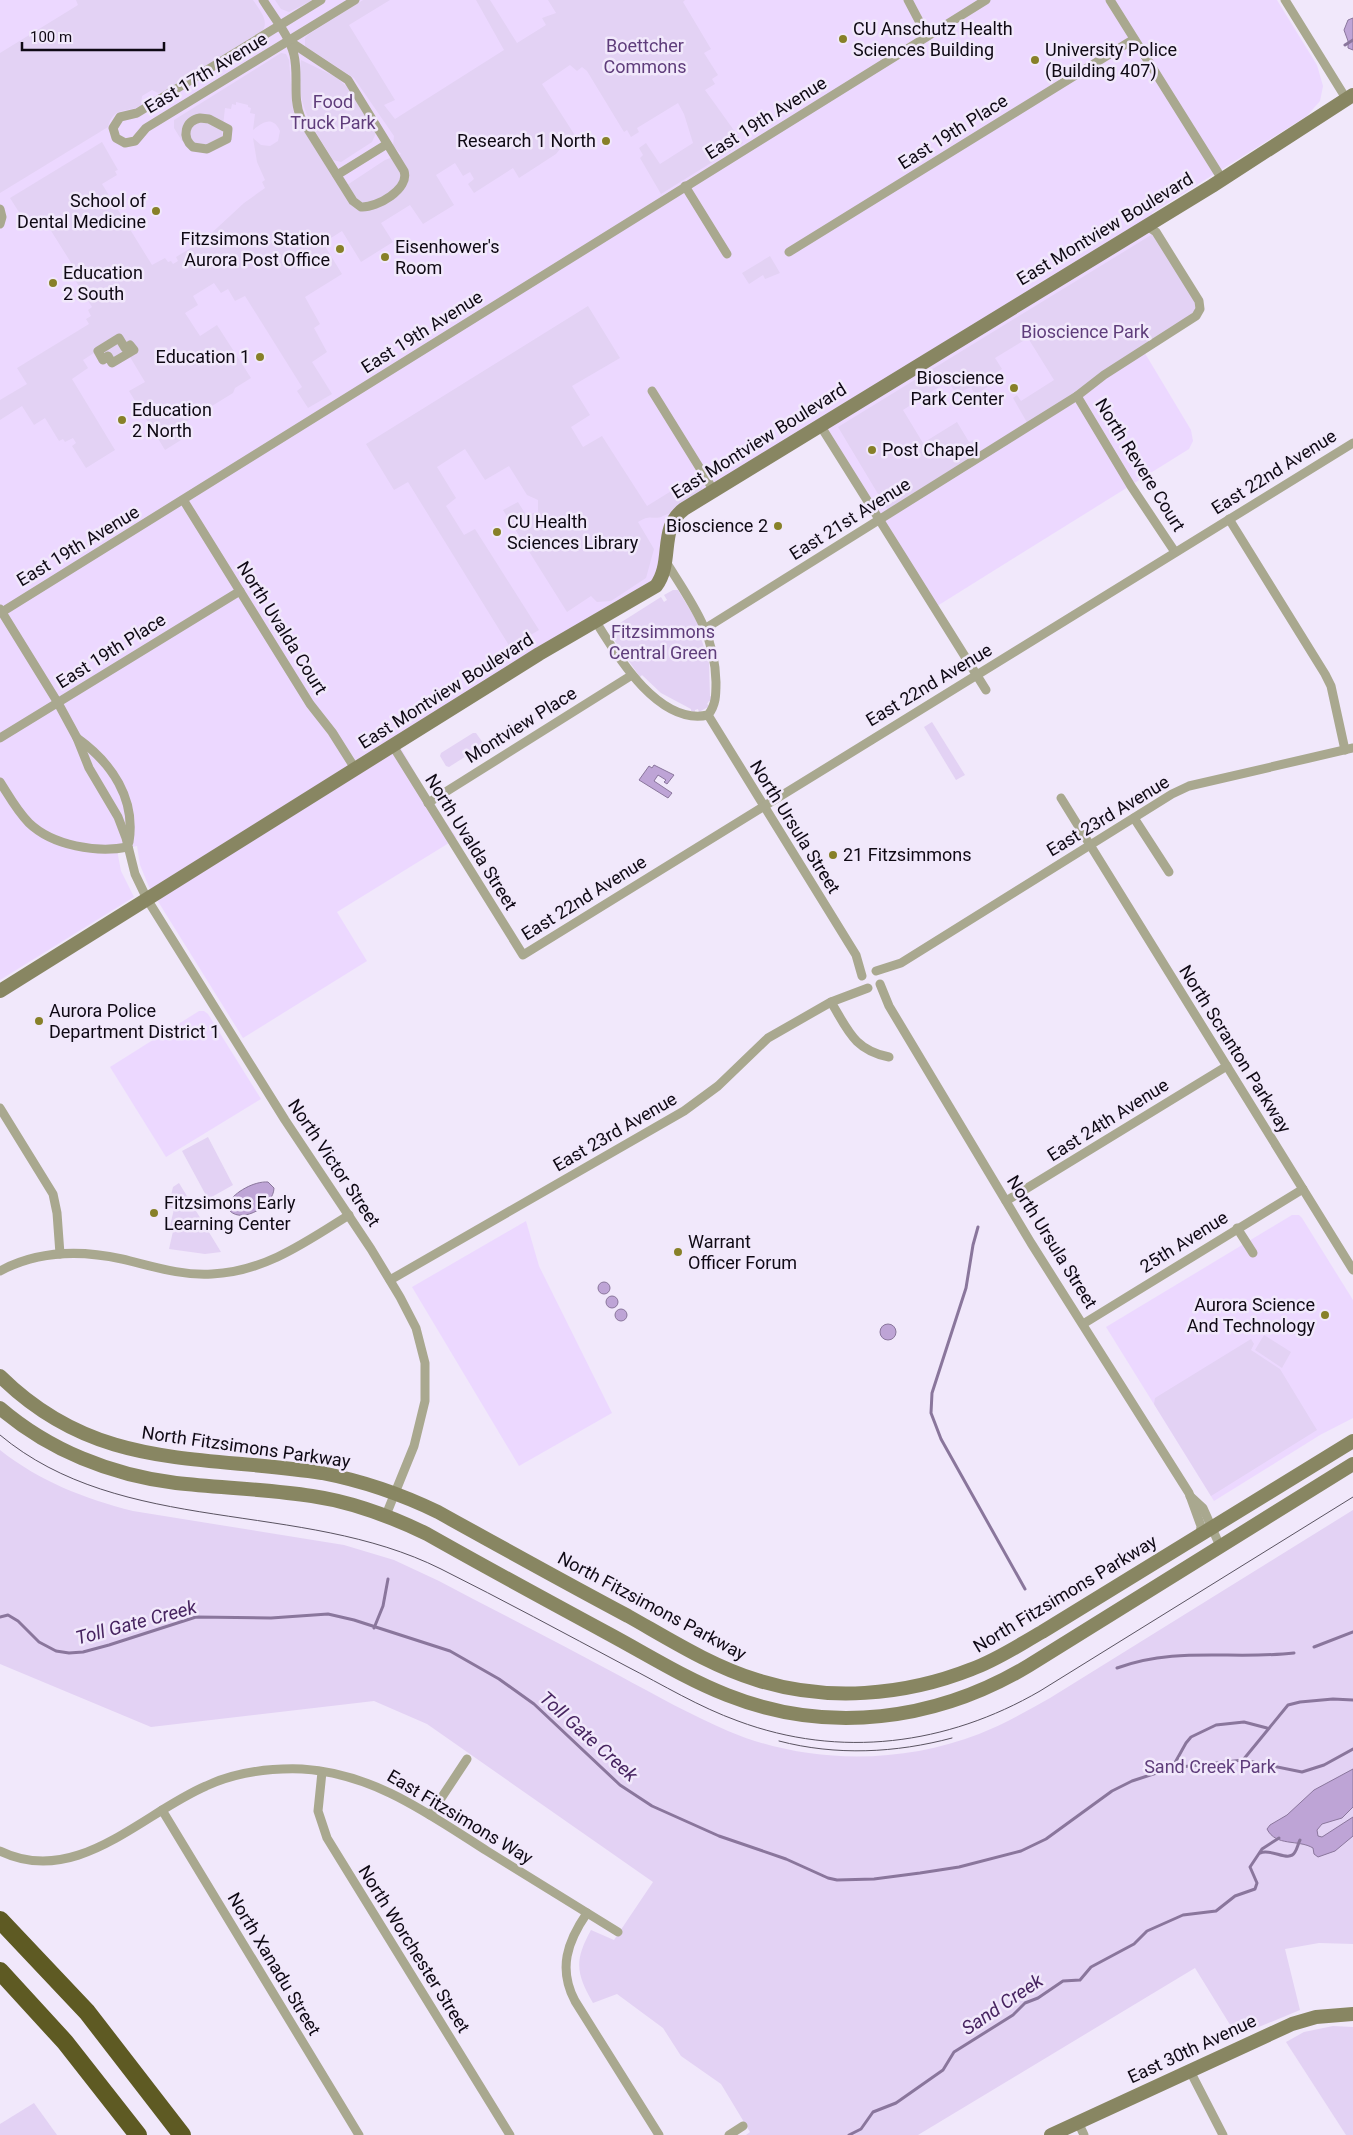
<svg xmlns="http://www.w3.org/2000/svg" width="1353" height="2135" font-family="Roboto,sans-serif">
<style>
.built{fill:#ecd8ff}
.green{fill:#e3d2f4}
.water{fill:#bea4d6;stroke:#8a769c}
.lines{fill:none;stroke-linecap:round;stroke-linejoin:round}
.stream{stroke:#8a769c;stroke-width:3}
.street{stroke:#a9a88f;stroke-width:9}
.secondary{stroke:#888662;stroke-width:14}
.highway{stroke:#5e5a23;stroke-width:18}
.tram{stroke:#5a5361;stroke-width:1}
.poi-dot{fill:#878028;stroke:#f1e8fb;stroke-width:2}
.labels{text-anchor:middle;stroke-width:5;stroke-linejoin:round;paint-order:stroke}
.poi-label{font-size:18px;fill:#0f0914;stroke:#f1e8fb;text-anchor:start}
.park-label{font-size:18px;fill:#5f3d7b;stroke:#f1e8fb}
.street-label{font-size:18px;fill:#0f0914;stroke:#f1e8fb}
.water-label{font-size:19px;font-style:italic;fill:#472460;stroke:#f1e8fb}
</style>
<rect width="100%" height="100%" fill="#f1e8fb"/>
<g class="built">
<path d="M0 0H1277L1317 65 1323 86 1320 101 1307 116 1152 213 1156 232 1143 350 1191 430 1193 441 1189 449 934 608 821 425 677 515 662 577 398 743 433 804 457 838 337 912 367 961 243 1038 149 887 140 865 137 846 117 850 121 871 134 897 0 980Z"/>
<path d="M199 1011H204L208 1014 261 1099 166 1157 110 1067Z"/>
<path d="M1292 1215H1299L1302 1218 1353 1300V1418L1320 1435 1214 1501 1106 1327Z"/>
<path d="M526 1221 539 1266 612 1413 519 1466 412 1287Z"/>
</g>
<g class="green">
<path d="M76 0H253C259 9 269 20 263 30L164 92 158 93 152 90 142 96 141 105C127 114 114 105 108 127L0 193V53L78 5Z"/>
<path d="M275 0H313L289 12 281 9Z"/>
<path d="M363 0H390L349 25 395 100 384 105 395 119 504 50 476 0H490L517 43 546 25 542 18 556 13 548 0H685L683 2 711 49 704 53 718 75 712 79 715 84 705 90 743 143 661 194 640 158 643 155 639 148 646 143 660 164 693 143 684 114 678 103 637 128 639 132 631 137 627 130 624 132 587 71 582 67 577 71 570 65 542 84 576 137 560 149 556 154 519 178 513 168 474 193 468 184 474 179 470 172 463 176 455 163 436 175 454 205 423 224 410 205 381 223 393 242 361 262 342 231 323 243 342 274 305 297 320 324 314 328 327 352 312 362 332 394 308 408 297 391 302 387 245 296 235 301 228 289 221 293 214 283 193 296 198 305 185 313 200 336 217 325 251 378 235 388 233 393 181 425 185 433 181 440 165 450 129 391 145 382 130 357 114 367 97 351 83 360 88 368 72 379 115 450 86 468 72 446 76 443 73 438 65 442 63 439 59 441 45 418 34 425 22 406 0 420V400L27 384 17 368 89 324 86 319 91 316 88 310 92 307 70 272 75 269 43 218 34 223 30 217 24 220 10 198 102 142 118 170 115 171 117 175 102 184 152 265 165 258 168 262 171 261 173 264 178 261 176 257 204 240 244 203 265 188 262 182 265 180 257 162 253 138 261 145 270 146 278 141 280 131C272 114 261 124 253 130L255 114 250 113 251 108 248 107V105L236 102V105L232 104 231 109 225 108 221 143 201 150 186 140 182 141 174 128V120L281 53 286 54 289 60 293 111 341 189 385 160 401 154 393 146 394 136 354 78 305 46V38L309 34Z"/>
<path d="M301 60 336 77 347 87 376 133 372 142 341 162 333 160C312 125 294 104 301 60Z"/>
<path d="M1156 232 1200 309 1029 426 1013 398 1017 395 1021 401 1054 380 1028 338 995 358 1002 369 991 376 995 382 975 395 971 387 956 394 948 381 903 410 923 443 957 422 969 442 973 440 983 455 890 514 838 427Z"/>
<path d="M770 256 780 273 765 279 763 275 749 284 742 273Z"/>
<path d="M588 306 620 358 572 386 590 415 571 427 583 447 602 436 647 506 694 477 698 484 701 483 702 490C696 500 674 512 663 516 653 521 652 513 638 522L654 549 646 578 611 601 597 602 591 596 567 612 503 510 518 502 526 515 538 512V500L527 495 509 466 485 480 465 449 437 467 456 498 446 506 464 535 475 529 539 630 510 647 408 482 394 490 366 444Z"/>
<path d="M673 590H678L701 628 704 637 701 638 709 663 710 696 712 697V702L709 701 707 704 710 706 699 712 698 709 695 710V712L691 711V709L661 693 642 675 640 677 612 637 615 635 614 632 611 634 610 631 612 628 661 597 664 602 667 600 664 595Z"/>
<path d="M932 722 965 775 956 780 924 727Z"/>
<path d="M473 733H476L483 743 482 746 449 767 446 766 440 756 441 753Z"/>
<path d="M208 1137 233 1185 208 1199 182 1151Z"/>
<path d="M179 1183 221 1252 205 1254 169 1249 174 1227 170 1226 174 1209 168 1207 173 1187Z"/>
<path d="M1264 1335 1291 1352 1282 1368 1255 1350Z"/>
<path d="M1251 1339 1254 1344 1251 1350 1280 1369 1317 1430 1211 1496 1154 1404 1155 1398Z"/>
<path d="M0 1450C39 1481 85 1499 133 1511L344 1545 394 1560 439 1581C500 1613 560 1644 620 1676 655 1695 691 1715 728 1731 806 1764 899 1765 979 1734 1004 1724 1027 1711 1050 1698L1353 1510V1944L1319 1943 1285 1949 1300 2010 1237 2036 1195 1968 918 2135H746L750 2132 721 2084 681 2056 663 2028 617 1994 593 2003C576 1973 574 1961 591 1930L614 1940 653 1882 427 1724 374 1701 151 1727 0 1664Z"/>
<path d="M1333 2026 1353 2027V2135H1346L1286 2042 1304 2032Z"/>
<path d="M34 2103 57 2135H0V2124Z"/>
</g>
<g class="water">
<path d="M1353 18V50L1348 48V41L1344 30 1348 20Z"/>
<path d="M654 765 674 775 667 784 664 782 666 780 658 775 654 781 672 793 668 798 639 780 649 766 652 768Z"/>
<path d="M268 1182 274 1188C274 1205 243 1224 230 1211L228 1203C235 1192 254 1181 268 1182Z"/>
<circle cx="604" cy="1288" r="6"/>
<circle cx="612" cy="1302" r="6"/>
<circle cx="621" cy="1315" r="6"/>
<circle cx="888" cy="1332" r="8"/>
<path d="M1353 1769V1807L1342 1818 1322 1824 1317 1830 1318 1836 1322 1837 1353 1817V1836L1335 1851 1318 1857 1314 1854 1313 1848C1298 1839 1276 1847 1267 1829L1270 1825 1287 1815 1314 1790Z"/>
</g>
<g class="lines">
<g class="stream">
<path d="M1345 45 1353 40"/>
<path d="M978 1227 973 1245 966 1288 932 1393 931 1413 941 1439 1025 1589"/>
<path d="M0 1617 8 1615 18 1621 39 1642 56 1651 69 1653 83 1652 109 1645 196 1617 271 1618 328 1614 354 1620 450 1651 499 1679 534 1704 620 1785 652 1806 719 1836 786 1859 828 1878 837 1880 874 1879 920 1873 959 1867 1021 1851 1046 1839 1112 1791 1132 1781 1172 1768 1243 1760 1302 1772 1324 1765 1353 1749"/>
<path d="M374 1628 383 1606 388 1579"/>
<path d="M1314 1647 1353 1632"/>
<path d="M1117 1668C1175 1646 1233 1660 1294 1653"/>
<path d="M1243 1760 1288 1705 1300 1702 1333 1699 1353 1700"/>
<path d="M1172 1768 1186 1743 1191 1737 1216 1725 1244 1722 1267 1728"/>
<path d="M1260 1853C1272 1848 1289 1863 1295 1852 1297 1849 1298 1844 1300 1840"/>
<path d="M849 2135 861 2129 873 2112 896 2103 943 2070 954 2052 1013 2015 1025 2003 1038 1998 1063 1981 1080 1980 1091 1967 1134 1944 1147 1931 1183 1915 1216 1911 1235 1896 1255 1889 1257 1883 1250 1867 1262 1849 1279 1838"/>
</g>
<g class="street">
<path d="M263 0C274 18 289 35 294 55 299 76 292 98 301 118L353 201 361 207C377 208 410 189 404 171L348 80 289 41"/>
<path d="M321 0 137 113 120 117 113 128 116 138 125 143 135 141 146 128 355 0"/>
<path d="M908 0 927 36"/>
<path d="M1110 0 1222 179"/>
<path d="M1285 0 1347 100"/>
<path d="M200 118 209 119 228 129 227 139 207 149 193 147C181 137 185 121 200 118Z"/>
<path d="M337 175 387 144"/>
<path d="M685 186 727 254"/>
<path d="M0 209 2 217 0 224"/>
<path d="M789 252 1134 39"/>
<path d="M119 338 125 348 130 345 134 350 112 363 108 356 103 360 98 351Z"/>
<path d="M652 391 714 491"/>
<path d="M1077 396 1131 486 1175 552"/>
<path d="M820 425 986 690"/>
<path d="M184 501 310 704 332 732 356 770"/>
<path d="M1229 519 1325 674 1331 686 1345 750"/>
<path d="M0 609 58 703 77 738 89 768 118 817 126 838 135 874 147 899 285 1120 371 1249 400 1297 416 1328 425 1363V1401L414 1446 386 1515"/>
<path d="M2 612 986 0"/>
<path d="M596 622C617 656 659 726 708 715 716 705 716 695 716 682 715 633 691 602 666 562"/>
<path d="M706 628 1077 396 1104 375 1196 316 1200 309 1199 301 1156 232 1147 226"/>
<path d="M708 715 856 955 862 976"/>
<path d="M0 738 240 591"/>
<path d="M77 738C112 763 136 799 129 842"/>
<path d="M393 746 523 955 1353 443"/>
<path d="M0 782C9 796 17 811 29 823 53 846 97 853 128 847"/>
<path d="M1061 798 1353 1270"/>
<path d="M428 803 632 675"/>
<path d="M1134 818 1169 872"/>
<path d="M876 971 901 963 1172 794 1189 786 1353 748"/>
<path d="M880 984 889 1006 1031 1243 1189 1493 1201 1526 1200 1535"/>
<path d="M831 1002C848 1030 854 1050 889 1057"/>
<path d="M0 1108 53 1194 57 1213 60 1254"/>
<path d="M1006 1201 1227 1066"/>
<path d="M1237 1228 1253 1253"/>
<path d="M0 1271C37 1251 81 1250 122 1259 152 1266 181 1276 212 1274 264 1272 306 1242 349 1215"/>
<path d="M390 1280 684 1111 718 1086 768 1038 831 1002 868 988"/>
<path d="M1083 1324 1303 1189"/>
<path d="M1190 1496 1203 1508 1220 1546"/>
<path d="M322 1772 318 1811 327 1838 510 2135"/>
<path d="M162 1810 359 2135"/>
<path d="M430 1815 467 1759"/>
<path d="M0 1851C76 1888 141 1814 206 1786 236 1772 270 1768 302 1769 373 1773 429 1814 487 1851 531 1878 574 1905 618 1932"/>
<path d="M587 1913C567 1942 558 1969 575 2001L659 2135"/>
<path d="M1190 2071 1223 2135"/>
<path d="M1078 2122 1084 2135"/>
<path d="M729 2135 743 2126"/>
</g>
<g class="secondary">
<path d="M0 991 539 654 656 586C674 562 658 528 684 509L1212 186 1353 95"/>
<path d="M0 1376C97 1472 200 1454 322 1473 363 1481 401 1494 438 1512 501 1547 564 1582 628 1616 669 1639 711 1666 757 1680 826 1702 904 1696 972 1669 997 1660 1019 1645 1042 1632L1353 1441"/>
<path d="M0 1408C49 1450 111 1475 176 1483 221 1488 267 1489 312 1496 353 1502 390 1516 427 1534 487 1568 548 1601 609 1634 648 1655 686 1679 727 1695 828 1735 936 1721 1028 1666L1353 1464"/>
<path d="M1051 2135 1292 2024 1316 2017 1353 2014"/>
</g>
<g class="highway">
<path d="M0 1920 87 2012 182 2135"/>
<path d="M0 1971 65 2042 138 2135"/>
</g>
<g class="tram">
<path d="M0 1435C122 1537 301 1499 441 1569 503 1600 564 1633 626 1666 663 1685 699 1707 738 1721 840 1759 947 1745 1040 1691L1353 1497"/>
<path d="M779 1741C836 1756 896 1753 952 1738"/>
</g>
</g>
<g class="poi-dot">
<circle cx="843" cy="39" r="5"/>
<circle cx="1035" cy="60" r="5"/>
<circle cx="606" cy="141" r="5"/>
<circle cx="156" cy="211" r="5"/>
<circle cx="340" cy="249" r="5"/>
<circle cx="385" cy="257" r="5"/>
<circle cx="53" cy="283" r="5"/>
<circle cx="260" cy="357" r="5"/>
<circle cx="1014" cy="388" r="5"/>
<circle cx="122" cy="420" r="5"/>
<circle cx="872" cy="450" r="5"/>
<circle cx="778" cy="526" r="5"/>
<circle cx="497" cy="532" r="5"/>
<circle cx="833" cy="855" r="5"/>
<circle cx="39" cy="1021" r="5"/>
<circle cx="154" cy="1213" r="5"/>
<circle cx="678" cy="1252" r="5"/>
<circle cx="1325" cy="1315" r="5"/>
</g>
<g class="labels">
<g class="poi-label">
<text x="853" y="35">CU Anschutz Health<tspan x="853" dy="21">Sciences Building</tspan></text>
<text x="1045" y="56">University Police<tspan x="1045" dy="21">(Building 407)</tspan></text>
<text x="596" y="147" text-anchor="end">Research 1 North</text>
<text x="146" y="207" text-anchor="end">School of<tspan x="146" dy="21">Dental Medicine</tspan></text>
<text x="330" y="245" text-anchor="end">Fitzsimons Station<tspan x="330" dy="21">Aurora Post Office</tspan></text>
<text x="395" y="253">Eisenhower's<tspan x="395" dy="21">Room</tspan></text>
<text x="63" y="279">Education<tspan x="63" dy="21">2 South</tspan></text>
<text x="250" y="363" text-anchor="end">Education 1</text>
<text x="1004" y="384" text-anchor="end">Bioscience<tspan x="1004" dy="21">Park Center</tspan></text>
<text x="132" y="416">Education<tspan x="132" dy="21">2 North</tspan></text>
<text x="882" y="456">Post Chapel</text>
<text x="507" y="528">CU Health<tspan x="507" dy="21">Sciences Library</tspan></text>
<text x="768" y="532" text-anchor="end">Bioscience 2</text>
<text x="843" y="861">21 Fitzsimmons</text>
<text x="49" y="1017">Aurora Police<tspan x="49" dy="21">Department District 1</tspan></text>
<text x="164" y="1209">Fitzsimons Early<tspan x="164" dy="21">Learning Center</tspan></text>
<text x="688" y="1248">Warrant<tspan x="688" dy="21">Officer Forum</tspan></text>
<text x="1315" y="1311" text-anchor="end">Aurora Science<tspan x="1315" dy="21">And Technology</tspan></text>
</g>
<g class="park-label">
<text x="645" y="52">Boettcher<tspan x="645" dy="21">Commons</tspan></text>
<text x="333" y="108">Food<tspan x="333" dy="21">Truck Park</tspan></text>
<text x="1085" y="338">Bioscience Park</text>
<text x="663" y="638">Fitzsimmons<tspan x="663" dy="21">Central Green</tspan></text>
<text x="1210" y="1773">Sand Creek Park</text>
</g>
<g class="street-label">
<text transform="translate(206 73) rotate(-31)" y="6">East 17th Avenue</text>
<text transform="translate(766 118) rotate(-32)" y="6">East 19th Avenue</text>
<text transform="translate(953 132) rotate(-32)" y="6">East 19th Place</text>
<text transform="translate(1105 229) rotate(-31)" y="6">East Montview Boulevard</text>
<text transform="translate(422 332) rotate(-32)" y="6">East 19th Avenue</text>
<text transform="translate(759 441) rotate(-32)" y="6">East Montview Boulevard</text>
<text transform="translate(1140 465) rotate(58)" y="6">North Revere Court</text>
<text transform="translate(1274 472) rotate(-32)" y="6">East 22nd Avenue</text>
<text transform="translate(850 519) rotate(-32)" y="6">East 21st Avenue</text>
<text transform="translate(78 546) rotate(-31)" y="6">East 19th Avenue</text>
<text transform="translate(282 628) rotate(58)" y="6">North Uvalda Court</text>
<text transform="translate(111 651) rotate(-32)" y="6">East 19th Place</text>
<text transform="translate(929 685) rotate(-31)" y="6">East 22nd Avenue</text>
<text transform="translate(446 691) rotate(-32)" y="6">East Montview Boulevard</text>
<text transform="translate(521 725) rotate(-32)" y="6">Montview Place</text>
<text transform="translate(1108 816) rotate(-31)" y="6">East 23rd Avenue</text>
<text transform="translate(795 827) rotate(58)" y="6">North Ursula Street</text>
<text transform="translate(471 842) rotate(58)" y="6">North Uvalda Street</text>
<text transform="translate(584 898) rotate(-32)" y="6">East 22nd Avenue</text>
<text transform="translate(1235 1049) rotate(58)" y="6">North Scranton Parkway</text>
<text transform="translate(1108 1120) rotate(-32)" y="6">East 24th Avenue</text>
<text transform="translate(615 1132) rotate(-30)" y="6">East 23rd Avenue</text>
<text transform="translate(334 1163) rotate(56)" y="6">North Victor Street</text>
<text transform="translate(1052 1242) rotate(58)" y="6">North Ursula Street</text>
<text transform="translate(1184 1242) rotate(-32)" y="6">25th Avenue</text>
<text transform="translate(246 1447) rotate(8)" y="6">North Fitzsimons Parkway</text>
<text transform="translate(1065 1594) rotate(-31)" y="6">North Fitzsimons Parkway</text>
<text transform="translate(652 1606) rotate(28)" y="6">North Fitzsimons Parkway</text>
<text transform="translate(460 1817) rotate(31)" y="6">East Fitzsimons Way</text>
<text transform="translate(414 1949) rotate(58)" y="6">North Worchester Street</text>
<text transform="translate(274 1964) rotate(59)" y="6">North Xanadu Street</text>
<text transform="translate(1192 2049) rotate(-25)" y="6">East 30th Avenue</text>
</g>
<g class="water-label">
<text transform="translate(136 1622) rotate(-15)" y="7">Toll Gate Creek</text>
<text transform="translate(589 1736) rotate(42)" y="7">Toll Gate Creek</text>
<text transform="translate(1002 2004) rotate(-34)" y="7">Sand Creek</text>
</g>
</g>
<path d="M22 42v8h142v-8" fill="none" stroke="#0f0914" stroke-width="2.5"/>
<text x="30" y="42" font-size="15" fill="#0f0914" stroke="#f1e8fb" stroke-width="4" paint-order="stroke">100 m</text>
</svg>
